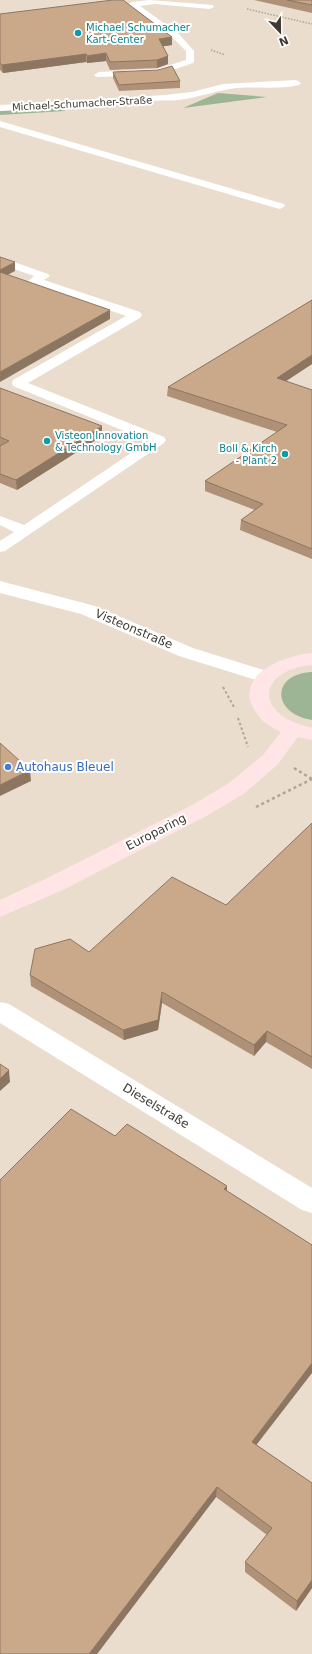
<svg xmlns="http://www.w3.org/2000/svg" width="312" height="1654" font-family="'DejaVu Sans',sans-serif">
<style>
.green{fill:#9db595}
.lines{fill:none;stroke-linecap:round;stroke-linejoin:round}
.path-far2{stroke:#afa497;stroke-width:1.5;stroke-dasharray:1.5 1.5;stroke-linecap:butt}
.path-far1{stroke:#afa497;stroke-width:2;stroke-dasharray:2.5 2.5;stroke-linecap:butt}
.path{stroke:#afa497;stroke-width:2.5;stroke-dasharray:3 3;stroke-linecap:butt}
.lane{fill:#fff;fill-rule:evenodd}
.street{fill:#fff;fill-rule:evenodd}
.secondary{fill:#ffe5e6;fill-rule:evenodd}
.wall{fill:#ae9177}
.shaded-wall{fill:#8d7661}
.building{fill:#caa98a;stroke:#8d7661}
.culture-dot{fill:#0f9aa8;stroke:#fff;stroke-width:1.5}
.shop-dot{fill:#3f7fe0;stroke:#fff;stroke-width:1.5}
.labels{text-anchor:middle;stroke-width:4;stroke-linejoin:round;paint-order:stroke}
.far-culture-label{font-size:10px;fill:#0d838f;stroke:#fff;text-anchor:start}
.far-street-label{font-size:10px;fill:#3e3932;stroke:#fff}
.street-label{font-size:12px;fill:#3e3932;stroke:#fff}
.shop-label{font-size:12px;fill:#366cbe;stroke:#fff;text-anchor:start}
</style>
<rect width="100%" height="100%" fill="#ebddcd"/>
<g class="green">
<path d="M218 93 267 97 183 108Z"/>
<path d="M64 107 65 111 0 115V111Z"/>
<path d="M312 672V720C272 714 270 674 312 672Z"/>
</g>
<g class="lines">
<g class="path-far2">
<path d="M247 9 312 24"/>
<path d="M211 50 225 55"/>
</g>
<g class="path-far1">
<path d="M223 687 234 707"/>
<path d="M238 718 248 747"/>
</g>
<g class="path">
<path d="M294 768 312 779"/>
<path d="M256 807 312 779"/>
</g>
<g class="lane">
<path d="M149 0 213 5 214 7 210 9 155 4 140 6 179 34 194 51V61L193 63 158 75 96 77 94 75 99 72 157 69 186 60V51L173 38 128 4 132 2Z"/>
<path d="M296 80 301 83 299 85C274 91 245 84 220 91 209 93 168 106 160 98L165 95 192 92 223 84Z"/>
<path d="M0 121 284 204 285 206 280 209 276 208 0 127Z"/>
<path d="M0 257 48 274 50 276 44 280 140 312 142 315 140 318 28 383 164 437 166 440 164 443 5 551 0 552V541L14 532 0 525V516L24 525 149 441 13 386 12 383 13 380 126 316 30 283 28 281 34 276 0 264Z"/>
</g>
<g class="street">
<path d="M165 95 169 96 171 98 169 100 0 111V105Z"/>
<path d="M0 581 95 606 193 648 273 673 276 677 273 681 266 683 179 656 81 614 0 593Z"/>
<path d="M0 1002 9 1004 312 1188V1213L302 1210 0 1023Z"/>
</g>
<path class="secondary" d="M312 653V665C294 666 264 677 270 700 271 703 272 706 274 708 283 720 298 724 312 728V740L298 737 277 765 245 793 210 814 63 890 0 917V900L47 878 194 804 229 783 263 755 281 732C270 727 261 721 255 711 232 675 285 655 312 653Z"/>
</g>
<g class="wall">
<path d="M254 0H312V13Z"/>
<path d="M0 14 172 45 163 46 168 56V64L157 68 110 70 106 61 87 63 86 62 3 73 0 70Z"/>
<path d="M113 72 180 81V88L119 91 113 78Z"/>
<path d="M312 300V364L286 381 312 390V559L240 530 241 520 255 510 205 491V481L277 432 167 396 168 387Z"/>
<path d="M0 388 102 426V436L17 490 0 483Z"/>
<path d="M312 823V1069L266 1042 254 1056 162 1003 158 1030 124 1040 31 986 30 975 89 952 226 905Z"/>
<path d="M115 1136 227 1186V1191L256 1445 312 1483V1588L296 1611 245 1572V1562L267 1535 216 1497 97 1654H0Z"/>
</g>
<g class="shaded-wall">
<path d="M172 37V45L159 47V39Z"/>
<path d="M106 53V61L87 63V56Z"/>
<path d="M86 54V62L3 73 2 65Z"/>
<path d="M168 56V64L157 68V60Z"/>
<path d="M15 262V271L0 279V270Z"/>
<path d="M110 310V319L0 382V372Z"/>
<path d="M312 355V364L277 387V378Z"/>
<path d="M102 426V436L17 490 16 480Z"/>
<path d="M30 770 31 781 0 796V785Z"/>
<path d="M162 992V1003L158 1030 124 1040 123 1030Z"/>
<path d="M267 1031 266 1042 254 1056V1045Z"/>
<path d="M9 1070 10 1082 0 1091V1079Z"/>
<path d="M227 1186V1197L224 1189Z"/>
<path d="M312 1363V1373L251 1452 252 1442Z"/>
<path d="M217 1487 216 1497 97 1654H89Z"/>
<path d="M312 1580V1588L296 1611 297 1601Z"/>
</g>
<g class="building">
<path d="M113 0H123L172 37 159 39 168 56 157 60 110 62 106 53 87 56 86 54 2 65 0 63V14Z"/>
<path d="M287 0H312V5Z"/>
<path d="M172 66 180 81 119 85 113 72 158 70Z"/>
<path d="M0 257 15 262 0 270Z"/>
<path d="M0 272 110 310 0 372Z"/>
<path d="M312 300V355L277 378 312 390V549L241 520 263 504 205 481 287 425 168 387Z"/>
<path d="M0 388 102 426 16 480 0 474V446L9 441 0 437Z"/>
<path d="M0 743 30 770 0 785Z"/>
<path d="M312 823V1057L267 1031 254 1045 162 992 158 1020 123 1030 30 975 35 949 70 939 89 952 172 877 226 905Z"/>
<path d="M0 1064 9 1070 0 1079Z"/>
<path d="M71 1109 115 1136 127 1124 227 1186 224 1189 312 1245V1363L252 1442 312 1483V1580L297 1601 245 1562 272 1528 217 1487 89 1654H0V1180Z"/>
</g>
<g class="culture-dot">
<circle cx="78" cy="33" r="4"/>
<circle cx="47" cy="441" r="4"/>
<circle cx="285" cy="454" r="4"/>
</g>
<circle class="shop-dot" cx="8" cy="767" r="4"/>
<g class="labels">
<g class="far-culture-label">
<text x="86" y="31">Michael Schumacher<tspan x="86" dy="12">Kart-Center</tspan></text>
<text x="55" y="439">Visteon Innovation<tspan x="55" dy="12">&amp; Technology GmbH</tspan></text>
<text x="277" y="452" text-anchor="end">Boll &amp; Kirch<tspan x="277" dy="12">- Plant 2</tspan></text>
</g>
<g class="far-street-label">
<text transform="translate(82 103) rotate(-3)" y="4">Michael-Schumacher-Straße</text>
</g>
<g class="street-label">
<text transform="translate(134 629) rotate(23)" y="4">Visteonstraße</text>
<text transform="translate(156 832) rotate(-27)" y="4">Europaring</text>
<text transform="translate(156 1106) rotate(31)" y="4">Dieselstraße</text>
</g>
<g class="shop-label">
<text x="16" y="771">Autohaus Bleuel</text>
</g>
</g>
<g transform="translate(280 32) rotate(158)" stroke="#ffffff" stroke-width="3" paint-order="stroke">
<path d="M0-3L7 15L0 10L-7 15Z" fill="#3e3932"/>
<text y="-6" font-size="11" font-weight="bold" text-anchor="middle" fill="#3e3932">N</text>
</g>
</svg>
